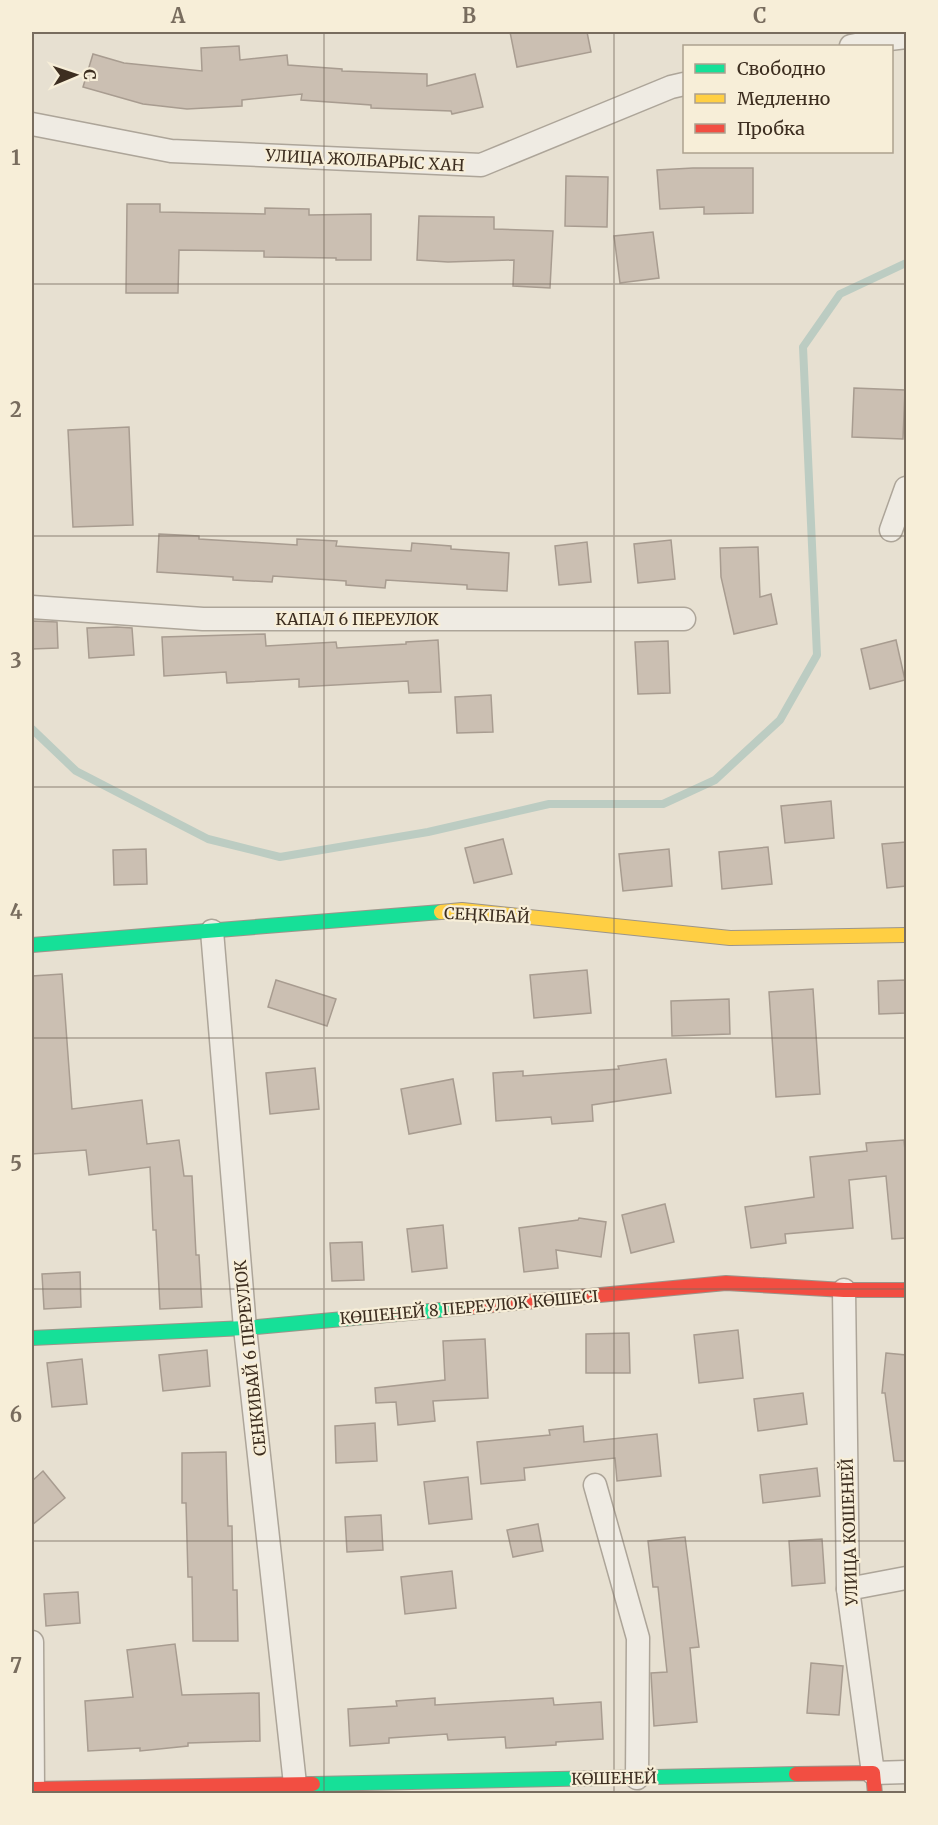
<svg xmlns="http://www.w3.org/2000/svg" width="938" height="1825" font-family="Merriweather,serif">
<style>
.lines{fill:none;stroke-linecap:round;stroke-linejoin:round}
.stream{stroke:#bcccc2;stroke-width:8}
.building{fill:#cbbfb2;stroke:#a89c90;stroke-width:1.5}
.street-casing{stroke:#ada599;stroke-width:25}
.fast-casing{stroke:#9c958a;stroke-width:16}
.slow-casing{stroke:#9c958a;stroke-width:16}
.jam-casing{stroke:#9c958a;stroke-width:16}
.street{stroke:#efebe3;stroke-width:22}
.fast{stroke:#16e098;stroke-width:14}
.slow{stroke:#ffcf43;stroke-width:14}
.jam{stroke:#f24e42;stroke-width:14}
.grid{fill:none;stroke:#786c5e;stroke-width:1.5;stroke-opacity:0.55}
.labels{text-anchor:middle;stroke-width:4.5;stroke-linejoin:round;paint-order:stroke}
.street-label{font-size:16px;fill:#3d2e20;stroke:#f7eed8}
.neatline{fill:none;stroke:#786c5e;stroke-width:2}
.grid-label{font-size:20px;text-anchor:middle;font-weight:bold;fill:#786c5e}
</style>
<rect width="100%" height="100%" fill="#e7e0d1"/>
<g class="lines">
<path class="stream" d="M32 729 76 771 208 839 280 857 428 832 549 804H663L715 780 780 720 817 655 803 347 840 294 906 263"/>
</g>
<g class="building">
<path d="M510 32H587L591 52 517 67Z"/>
<path d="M239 46 240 60 287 55 288 65 342 69V71L427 74V86L475 74 483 107 452 114 451 111 371 108V105L301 100 302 94 242 100V106L187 109 143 104 83 87 93 54 124 63 202 71 201 48Z"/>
<path d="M693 168H753V213L704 214V207L660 209 657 170Z"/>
<path d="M566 176 608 177 607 227 565 226Z"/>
<path d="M127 204H160V212L265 214V208L309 209V215L371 214V260H336V258L264 257V251L179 250 178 293H126Z"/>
<path d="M419 216 494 217V229L553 231 550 288 513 286 514 260 448 262 417 260Z"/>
<path d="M653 232 659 278 620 283 614 236Z"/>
<path d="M854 388 905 390 903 439 852 437Z"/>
<path d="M129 427 133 525 73 527 68 430Z"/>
<path d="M159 534 199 536V539L297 545V539L337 541 336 546 411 551 412 543 451 546V549L509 553 507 591 467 589V585L386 580 385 588 346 585V581L273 576 272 582 233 580V577L157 572Z"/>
<path d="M671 540 675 579 638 583 634 544Z"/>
<path d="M587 542 591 582 559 585 555 546Z"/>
<path d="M758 547 760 597 771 594 777 624 734 634 721 577 720 548Z"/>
<path d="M32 621 57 622 58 648 32 649Z"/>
<path d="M117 627 132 628 134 655 89 658 87 628Z"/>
<path d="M265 634 266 646 336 642 337 648 406 644V642L438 640 441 692 409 693 408 681 299 687V679L227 683 226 672 164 676 162 637Z"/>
<path d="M896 640 905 680 870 689 861 649Z"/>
<path d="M668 641 670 693 638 694 635 642Z"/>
<path d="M491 695 493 732 457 733 455 697Z"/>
<path d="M831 801 834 838 785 843 781 806Z"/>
<path d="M503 839 512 874 474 883 465 848Z"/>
<path d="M906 842V886L887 888 882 844Z"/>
<path d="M768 847 772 884 722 889 719 852Z"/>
<path d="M146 849 147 884 114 885 113 850Z"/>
<path d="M669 849 672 886 623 891 619 854Z"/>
<path d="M587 970 591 1013 534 1018 530 975Z"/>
<path d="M62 974 72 1109 142 1100 147 1144 179 1140 184 1176H192L196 1255H199L202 1307 160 1309 156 1230H153L150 1167 89 1175 86 1150 32 1154V976Z"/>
<path d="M276 980 336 999 327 1026 268 1007Z"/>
<path d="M906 980V1013L879 1014 878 981Z"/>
<path d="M813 989 820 1094 776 1097 769 992Z"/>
<path d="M729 999 730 1034 672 1036 671 1001Z"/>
<path d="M666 1059 671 1093 592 1105 593 1121 552 1124 551 1117 496 1121 493 1073 523 1071V1076L619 1069 618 1066Z"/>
<path d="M315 1068 319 1109 270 1114 266 1073Z"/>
<path d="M453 1079 461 1124 409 1134 401 1089Z"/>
<path d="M904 1140 906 1161V1238L892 1239 886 1176 849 1180 853 1228 785 1234 786 1243 751 1248 745 1207 814 1197 810 1157 867 1151 866 1143Z"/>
<path d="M665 1204 674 1242 631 1253 622 1215Z"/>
<path d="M579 1218 606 1222 601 1257 556 1250 558 1268 524 1272 519 1228 578 1220Z"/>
<path d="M443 1225 447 1268 412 1272 407 1229Z"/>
<path d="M362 1242 364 1280 332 1281 330 1243Z"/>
<path d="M80 1272 81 1307 44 1309 42 1274Z"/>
<path d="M738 1330 743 1378 699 1383 694 1335Z"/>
<path d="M629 1333 630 1373H586V1334Z"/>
<path d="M485 1339 488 1398 433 1401 435 1421 398 1425 396 1402 376 1403 375 1388 445 1380 443 1341Z"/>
<path d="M207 1350 210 1386 163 1391 159 1355Z"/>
<path d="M886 1353 906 1355V1461H894L885 1393H882Z"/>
<path d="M82 1359 87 1404 52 1407 47 1363Z"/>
<path d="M803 1393 807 1424 758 1431 754 1399Z"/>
<path d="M375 1423 377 1461 336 1463 335 1426Z"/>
<path d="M583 1426 584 1442 657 1434 661 1476 617 1481 615 1458 524 1468 525 1480 481 1484 477 1442 550 1435 549 1430Z"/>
<path d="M226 1452 228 1526H232L233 1590H237L238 1641H193L192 1577H188L186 1503H182V1453Z"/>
<path d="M817 1468 820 1496 763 1503 760 1475Z"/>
<path d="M43 1471 65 1498 32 1525V1481Z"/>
<path d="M468 1477 472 1519 429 1524 424 1482Z"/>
<path d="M381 1515 383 1550 347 1552 345 1517Z"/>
<path d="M538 1524 543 1551 513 1557 507 1530Z"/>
<path d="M685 1537 699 1647 690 1648 697 1722 654 1726 651 1673 667 1672 658 1587H653L648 1541Z"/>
<path d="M822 1539 825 1583 792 1586 789 1541Z"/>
<path d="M452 1571 456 1608 405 1614 401 1577Z"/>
<path d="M78 1592 80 1623 46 1626 44 1594Z"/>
<path d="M175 1644 182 1695 259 1693 260 1741 188 1743V1746L140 1751V1748L88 1751 85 1701 133 1697 127 1650Z"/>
<path d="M811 1663 843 1666 839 1715 807 1713Z"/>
<path d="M435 1698V1705L553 1698 554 1705 601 1702 603 1739 556 1742V1745L506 1748 505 1737 448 1740 447 1734 389 1738V1743L350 1746 348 1709 397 1706 396 1701Z"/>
</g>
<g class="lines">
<defs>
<g id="street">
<path d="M851 46 881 40 906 37"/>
<path d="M32 124 171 151 481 165 671 87 684 84"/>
<path d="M891 530 906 488"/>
<path d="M32 607 203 619H684"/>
<path d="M212 931 245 1328 295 1784"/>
<path d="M844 1290 848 1589 873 1773 906 1772"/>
<path d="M595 1485 638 1638 637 1778"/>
<path d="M848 1589 906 1578"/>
<path d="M32 1642 33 1789"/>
</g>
<g id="fast">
<path d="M32 945 441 912"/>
<path d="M32 1338 245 1328 473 1307"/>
<path d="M313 1784 796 1774"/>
</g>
<path id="slow" d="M441 912 462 910 730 938 906 935"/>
<g id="jam">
<path d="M473 1307 726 1283 844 1290H906"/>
<path d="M796 1774 873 1773 875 1794"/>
<path d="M32 1789 313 1784"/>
</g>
</defs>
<use href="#street" class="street-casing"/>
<use href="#fast" class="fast-casing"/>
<use href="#slow" class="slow-casing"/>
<use href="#jam" class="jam-casing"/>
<use href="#street" class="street"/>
<use href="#fast" class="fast"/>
<use href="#slow" class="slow"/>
<use href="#jam" class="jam"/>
</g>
<path class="grid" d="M324 32V1794M614 32V1794M32 284H906M32 536H906M32 787H906M32 1038H906M32 1289H906M32 1541H906"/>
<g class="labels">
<g class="street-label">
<text transform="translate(365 160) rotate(3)" y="6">УЛИЦА ЖОЛБАРЫС ХАН</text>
<text x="357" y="625">КАПАЛ 6 ПЕРЕУЛОК</text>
<text transform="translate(487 915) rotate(3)" y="6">СЕҢКІБАЙ</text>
<text transform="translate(469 1307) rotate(-5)" y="6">КӨШЕНЕЙ 8 ПЕРЕУЛОК КӨШЕСІ</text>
<text transform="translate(250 1358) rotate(-96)" y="6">СЕНКИБАЙ 6 ПЕРЕУЛОК</text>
<text transform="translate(849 1532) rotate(-92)" y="6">УЛИЦА КОШЕНЕЙ</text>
<text transform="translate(614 1778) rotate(-1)" y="6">КӨШЕНЕЙ</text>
</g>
</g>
<rect width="938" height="1825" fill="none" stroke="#f7eed8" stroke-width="66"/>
<rect x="683" y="45" width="210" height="108" fill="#f7eed8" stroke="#ada18e" stroke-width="1.5"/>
<rect x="695" y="64" width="30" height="9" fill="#16e098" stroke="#ada18e" stroke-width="1.5"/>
<text x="737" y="75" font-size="18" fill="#3d2e20">Свободно</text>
<rect x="695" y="94" width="30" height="9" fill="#ffcf43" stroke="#ada18e" stroke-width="1.5"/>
<text x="737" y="105" font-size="18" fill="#3d2e20">Медленно</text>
<rect x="695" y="124" width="30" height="9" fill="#f24e42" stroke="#ada18e" stroke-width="1.5"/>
<text x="737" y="135" font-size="18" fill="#3d2e20">Пробка</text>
<g transform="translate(75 75) rotate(88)" stroke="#f7eed8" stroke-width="4.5" paint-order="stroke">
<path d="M0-4.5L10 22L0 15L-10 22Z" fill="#3d2e20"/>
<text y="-9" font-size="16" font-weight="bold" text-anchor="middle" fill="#3d2e20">С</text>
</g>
<rect x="33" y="33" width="872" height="1759" class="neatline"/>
<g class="grid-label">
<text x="178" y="23">A</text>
<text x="469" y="23">B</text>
<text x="760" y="23">C</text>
<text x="16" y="165">1</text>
<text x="16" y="417">2</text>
<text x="16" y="668">3</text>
<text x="16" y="919">4</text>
<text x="16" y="1171">5</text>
<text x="16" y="1422">6</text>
<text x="16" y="1673">7</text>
</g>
</svg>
